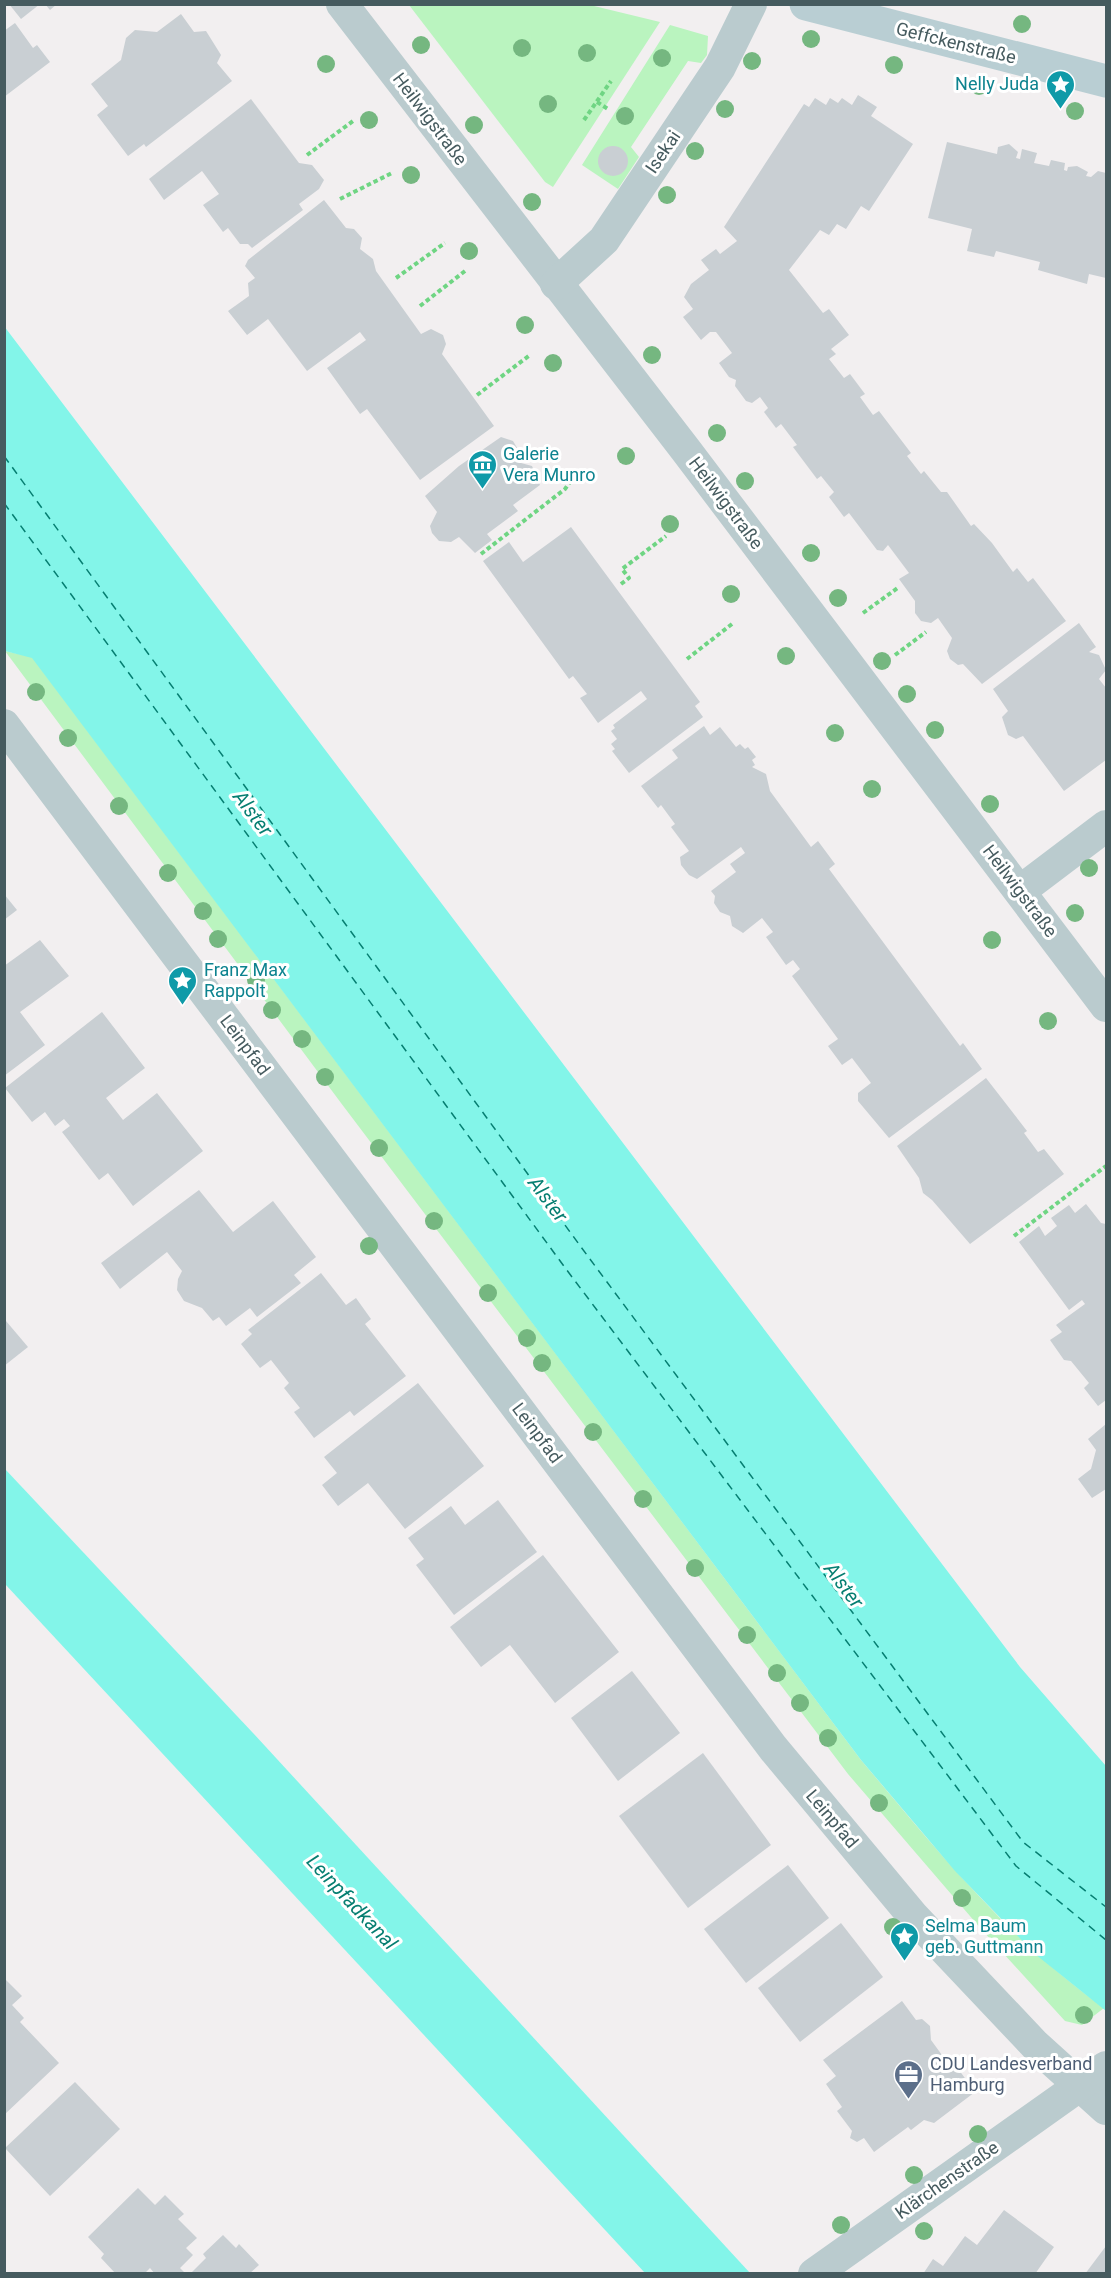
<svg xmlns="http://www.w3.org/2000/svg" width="1111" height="2278" font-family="Roboto,sans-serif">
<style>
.green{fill:#baf4bf}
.water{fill:#83f5e9}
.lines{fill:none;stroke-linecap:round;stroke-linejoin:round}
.ferry{stroke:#067e71;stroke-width:1.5;stroke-dasharray:8 6;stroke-linecap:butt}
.building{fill:#c9cfd3}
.path{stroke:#6fd583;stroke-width:4;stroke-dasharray:4.5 3;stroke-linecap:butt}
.street{stroke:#bacbce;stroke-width:32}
.secondary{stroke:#b9ced3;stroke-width:33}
.tree{fill:#75b780}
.labels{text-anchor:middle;stroke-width:6;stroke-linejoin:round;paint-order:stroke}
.street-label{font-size:18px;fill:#465b5f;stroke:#fff}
.culture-label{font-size:18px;fill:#0d838f;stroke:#fff;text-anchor:start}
.service-label{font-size:18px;fill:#4e5e75;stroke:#fff;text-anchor:start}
.water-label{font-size:20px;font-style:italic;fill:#067e71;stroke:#fff}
</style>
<rect width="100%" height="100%" fill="#f2eff0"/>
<g class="green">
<path d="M409 5H590L660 22 553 187 545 182Z"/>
<path d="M670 25 708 36 707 55 701 63 688 61 631 147 639 157 618 189 582 165Z"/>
<path d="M5 651 32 657 861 1760C936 1849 1009 1940 1104 2008L1082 2025 1065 2021 982 1930 848 1774 341 1103Z"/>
</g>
<g class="water">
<path d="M4 326 1020 1667 1106 1766V2011L1035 1954 955 1871 861 1760 32 658 5 651Z"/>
<path d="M5 1469 253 1733 750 2273H645L5 1584Z"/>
</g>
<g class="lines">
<g class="ferry">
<path d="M4 456 581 1247 1023 1842 1106 1907"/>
<path d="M4 503 566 1269 1016 1866 1106 1940"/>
</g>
</g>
<g class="building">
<path d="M9 4H40L21 19Z"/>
<path d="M45 4H57L50 10Z"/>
<path d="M181 14 194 32 206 31 221 55 217 63 232 81 146 147 144 144 128 156 97 115 108 106 91 84 121 60 126 38 135 30 157 32Z"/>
<path d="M15 23 33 48 37 45 50 62 4 97V31Z"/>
<path d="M858 95 877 107 871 116 913 144 869 211 861 206 846 229 837 224 829 235 820 230 789 270 823 313 829 309 849 335 831 349 836 354 829 359 844 378 850 374 865 394 860 397 873 415 879 411 911 453 907 456 921 474 924 471 941 492H947L971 526 974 524 992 543 1013 572 1017 568 1028 582 1033 578 1066 621 982 684 963 664 958 665 950 659 947 651 952 638 938 618 931 623 921 621 915 613V601L899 579 909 573 888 545 883 551 877 550 849 513 844 517 829 497 834 492 821 476 817 479 793 447 797 445 781 424 776 428 764 412 768 408 760 397 752 403 746 401 735 386 736 380 729 377 719 363 732 353 716 332H710L701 340 683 317 693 309 684 297 691 284 709 270 701 260 716 249 720 254 737 241 724 227 804 104 809 107 815 98 826 105 830 98 838 103 842 98 852 105Z"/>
<path d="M251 99 299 163 312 165 324 180 319 189 299 204 303 210 252 248 248 244H240L228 228 223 232 203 205 219 194 202 171 164 200 149 179Z"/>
<path d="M947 142 997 154 998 147 1009 144 1018 152 1016 158 1020 159 1022 149 1037 153 1034 163 1049 166 1051 160 1065 163 1064 170 1067 171 1068 167 1077 166 1088 172 1086 176 1091 177 1098 171 1106 173V278L1089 274 1087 284 1038 270 1040 262 996 251 994 257 967 251 972 229 928 218Z"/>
<circle cx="613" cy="161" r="15"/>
<path d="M324 200 346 228 354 229 362 238 360 249 373 259 376 271 421 334 431 329 443 335 446 344 442 354 494 426 420 480 367 409 360 414 327 368 366 340 360 332 307 371 268 319 247 335 228 311 249 296 248 283 255 278 245 266 248 260Z"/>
<path d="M501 437 513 441 519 451 517 456 521 463 532 466 540 485 513 505 518 511 487 534 492 540 475 553 459 537 451 542 439 541 432 533 430 526 437 512 425 496 459 466Z"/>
<path d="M571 527 700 702 695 706 703 717 629 773 612 751 615 749 611 744 617 739 611 731 615 728 613 725 647 699 641 691 598 723 580 698 587 694 573 676 569 679 483 561 509 542 523 562Z"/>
<path d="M1079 623 1096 647 1089 652 1099 655 1106 670 1099 679 1106 688V760L1064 791 1023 736 1016 739 1008 735 1002 717 1008 711 993 689Z"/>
<path d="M704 726 710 735 720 727 736 747 740 744 745 749 748 747 756 757 752 760 755 765 752 767 766 774 770 791 811 847 818 841 835 864 829 869 960 1046 963 1043 982 1069 889 1138 858 1101V1093L871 1083 852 1058 842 1065 828 1046 838 1039 792 976 800 969 793 960 786 965 766 937 773 932 762 918 743 933 732 926 730 916 720 912 714 903 715 896 711 891 736 872 730 864 745 853 741 847 697 879 689 875 681 865 680 857 689 851 671 827 675 824 661 805 658 808 641 786 678 758 672 750Z"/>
<path d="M4 894 17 910 4 920Z"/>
<path d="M40 940 69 976 20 1012 45 1045 4 1076V966Z"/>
<path d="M102 1012 145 1068 106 1098 123 1120 157 1093 203 1151 133 1206 108 1173 99 1180 62 1132 70 1126 64 1119 55 1126 45 1112 32 1122 5 1088Z"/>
<path d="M986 1078 1027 1131 1024 1133 1038 1152 1044 1149 1064 1174 970 1244 932 1200 923 1193 919 1178 897 1146Z"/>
<path d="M199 1190 233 1232 273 1201 316 1257 294 1275 301 1283 257 1317 250 1308 226 1326 219 1317 213 1321 202 1308 184 1301 177 1290 178 1279 182 1271 167 1252 120 1289 101 1263Z"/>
<path d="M1086 1204 1101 1223 1106 1224V1400L1098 1406 1084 1388 1089 1383 1071 1361 1064 1360 1050 1340 1062 1332 1056 1325 1085 1304 1082 1300 1069 1310 1019 1242 1039 1226 1045 1236 1057 1226 1051 1218 1069 1205 1075 1213Z"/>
<path d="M321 1273 346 1305 356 1298 371 1319 365 1324 406 1376 354 1416 350 1411 314 1438 294 1412 300 1408 284 1388 289 1383 271 1360 260 1368 241 1344 252 1334 248 1330Z"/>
<path d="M6 1321 28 1347 4 1366V1322Z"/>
<path d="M418 1383 484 1466 405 1529 368 1483 338 1506 322 1485 337 1473 324 1457Z"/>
<path d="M1106 1424V1489L1092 1498 1078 1479 1091 1469 1096 1450 1088 1439Z"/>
<path d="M498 1500 537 1552 454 1615 416 1565 424 1559 408 1538 451 1506 465 1525Z"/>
<path d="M543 1555 619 1652 555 1703 510 1645 481 1667 450 1627Z"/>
<path d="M632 1671 680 1733 618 1781 571 1718Z"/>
<path d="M703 1753 771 1845 688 1908 619 1816Z"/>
<path d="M788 1865 829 1918 746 1983 704 1929Z"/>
<path d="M841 1923 883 1977 800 2042 758 1988Z"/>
<path d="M4 1978 22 1996 12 2005 24 2018 20 2022 59 2063 4 2115Z"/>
<path d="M902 2001 916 2020 922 2019 930 2026 931 2040 947 2062 951 2059 975 2092 934 2123 924 2120 911 2130 908 2127 874 2152 864 2138 857 2142 850 2138 852 2131 837 2111 842 2107 826 2084 836 2076 823 2060Z"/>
<path d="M75 2082 120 2129 50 2196 5 2148Z"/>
<path d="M138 2188 155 2205 165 2195 184 2214 178 2219 197 2238 186 2248 193 2255 180 2268 186 2274H155L150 2268 144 2274H116L101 2258 104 2254 88 2237Z"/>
<path d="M1004 2210 1054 2247 1035 2274H923L933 2259 943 2266 965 2236 977 2245Z"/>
<path d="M223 2235 236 2248 239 2244 259 2265 249 2274H190L206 2258 203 2254Z"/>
<path d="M1106 2246V2274H1085Z"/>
</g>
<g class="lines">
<g class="path">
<path d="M597 102 608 109"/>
<path d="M584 120 611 81"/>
<path d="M307 155 353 121"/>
<path d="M340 199 392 173"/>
<path d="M396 278 445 243"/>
<path d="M420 306 465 271"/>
<path d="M477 395 530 355"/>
<path d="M481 554 565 489 572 479"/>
<path d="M621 584 629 578 622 569 666 536"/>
<path d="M863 613 899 587"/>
<path d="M895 655 926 632"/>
<path d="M687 659 732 624"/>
<path d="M1014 1236 1106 1166"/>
</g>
<g class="street">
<path d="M342 4 685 449 1106 1006"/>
<path d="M556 284 604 240 720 67 751 4"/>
<path d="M4 725 773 1748 913 1916 1035 2045 1106 2109"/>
<path d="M1020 891 1106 826"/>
<path d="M814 2274 1106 2067"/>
</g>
<path class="secondary" d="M806 4 1106 81"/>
</g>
<g class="tree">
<circle cx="1022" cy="24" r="9"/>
<circle cx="811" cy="39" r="9"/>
<circle cx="421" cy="45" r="9"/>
<circle cx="522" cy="48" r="9"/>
<circle cx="587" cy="53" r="9"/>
<circle cx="662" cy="58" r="9"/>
<circle cx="752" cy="61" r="9"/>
<circle cx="326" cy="64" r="9"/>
<circle cx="894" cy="65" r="9"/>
<circle cx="979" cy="86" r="9"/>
<circle cx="548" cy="104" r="9"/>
<circle cx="725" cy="109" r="9"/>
<circle cx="1075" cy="111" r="9"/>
<circle cx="625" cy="116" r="9"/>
<circle cx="369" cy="120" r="9"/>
<circle cx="474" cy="125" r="9"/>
<circle cx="695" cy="151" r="9"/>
<circle cx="411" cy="175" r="9"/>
<circle cx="667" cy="195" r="9"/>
<circle cx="532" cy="202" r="9"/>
<circle cx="469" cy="251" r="9"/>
<circle cx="525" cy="325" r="9"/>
<circle cx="652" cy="355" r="9"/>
<circle cx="553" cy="363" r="9"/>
<circle cx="717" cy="433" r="9"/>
<circle cx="626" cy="456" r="9"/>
<circle cx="745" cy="481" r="9"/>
<circle cx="670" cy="524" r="9"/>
<circle cx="811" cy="553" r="9"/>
<circle cx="731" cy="594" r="9"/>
<circle cx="838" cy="598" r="9"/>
<circle cx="786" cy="656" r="9"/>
<circle cx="882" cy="661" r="9"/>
<circle cx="36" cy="692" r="9"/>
<circle cx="907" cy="694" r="9"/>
<circle cx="935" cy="730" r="9"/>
<circle cx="835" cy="733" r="9"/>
<circle cx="68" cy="738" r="9"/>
<circle cx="872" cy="789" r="9"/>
<circle cx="990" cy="804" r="9"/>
<circle cx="119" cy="806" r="9"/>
<circle cx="1089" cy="868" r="9"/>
<circle cx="168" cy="873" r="9"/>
<circle cx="203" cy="911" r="9"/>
<circle cx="1075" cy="913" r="9"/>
<circle cx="218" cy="939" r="9"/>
<circle cx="992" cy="940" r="9"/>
<circle cx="256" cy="980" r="9"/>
<circle cx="272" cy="1010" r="9"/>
<circle cx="1048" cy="1021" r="9"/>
<circle cx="302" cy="1039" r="9"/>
<circle cx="325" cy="1077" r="9"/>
<circle cx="379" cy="1148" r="9"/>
<circle cx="434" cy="1221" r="9"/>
<circle cx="369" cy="1246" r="9"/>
<circle cx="488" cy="1293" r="9"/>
<circle cx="527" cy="1338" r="9"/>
<circle cx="542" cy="1363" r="9"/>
<circle cx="593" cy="1432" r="9"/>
<circle cx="643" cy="1499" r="9"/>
<circle cx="695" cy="1568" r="9"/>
<circle cx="747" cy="1635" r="9"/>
<circle cx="777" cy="1673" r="9"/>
<circle cx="800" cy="1703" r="9"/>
<circle cx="828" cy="1738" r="9"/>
<circle cx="879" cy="1803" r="9"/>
<circle cx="962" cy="1898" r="9"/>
<circle cx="893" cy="1927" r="9"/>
<circle cx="1084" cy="2015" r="9"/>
<circle cx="978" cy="2134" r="9"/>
<circle cx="914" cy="2175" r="9"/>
<circle cx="841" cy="2225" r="9"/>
<circle cx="924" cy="2231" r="9"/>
</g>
<defs>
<symbol id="sight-pin" viewBox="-11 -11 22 30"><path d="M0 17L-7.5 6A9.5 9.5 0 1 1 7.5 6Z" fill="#0f9aa8" stroke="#fff"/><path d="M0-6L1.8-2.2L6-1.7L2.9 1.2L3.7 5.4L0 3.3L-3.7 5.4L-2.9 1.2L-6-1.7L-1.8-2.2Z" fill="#fff"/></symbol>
<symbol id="museum-pin" viewBox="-11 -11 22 30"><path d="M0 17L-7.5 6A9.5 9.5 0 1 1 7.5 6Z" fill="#0f9aa8" stroke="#fff"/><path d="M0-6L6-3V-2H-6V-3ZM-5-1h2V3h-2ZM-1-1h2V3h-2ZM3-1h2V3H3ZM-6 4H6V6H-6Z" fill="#fff"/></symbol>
<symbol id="office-pin" viewBox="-11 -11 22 30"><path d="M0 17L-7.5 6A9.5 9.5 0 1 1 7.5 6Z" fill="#5c6f8a" stroke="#fff"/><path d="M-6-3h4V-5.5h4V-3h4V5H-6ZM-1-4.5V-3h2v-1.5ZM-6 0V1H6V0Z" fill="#fff"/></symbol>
</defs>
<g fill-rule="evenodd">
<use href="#sight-pin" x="1044" y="68" width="33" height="45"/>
<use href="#museum-pin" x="466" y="448" width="33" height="45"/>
<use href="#sight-pin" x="166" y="964" width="33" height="45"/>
<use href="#sight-pin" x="888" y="1920" width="33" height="45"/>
<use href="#office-pin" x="892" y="2058" width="33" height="45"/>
</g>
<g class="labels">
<g class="street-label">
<text transform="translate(956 43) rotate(14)" y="6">Geffckenstraße</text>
<text transform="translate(430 119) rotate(53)" y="6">Heilwigstraße</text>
<text transform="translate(663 152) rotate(-56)" y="6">Isekai</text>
<text transform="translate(726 503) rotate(53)" y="6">Heilwigstraße</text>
<text transform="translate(1020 891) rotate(53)" y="6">Heilwigstraße</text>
<text transform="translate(245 1045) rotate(53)" y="6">Leinpfad</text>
<text transform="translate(537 1433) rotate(53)" y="6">Leinpfad</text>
<text transform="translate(832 1819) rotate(50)" y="6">Leinpfad</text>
<text transform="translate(947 2180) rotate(-35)" y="6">Klärchenstraße</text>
</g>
<g class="culture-label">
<text x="1039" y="90" text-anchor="end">Nelly Juda</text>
<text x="503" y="460">Galerie<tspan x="503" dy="21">Vera Munro</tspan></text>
<text x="204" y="976">Franz Max<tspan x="204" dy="21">Rappolt</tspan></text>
<text x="925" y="1932">Selma Baum<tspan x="925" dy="21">geb. Guttmann</tspan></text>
</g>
<g class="service-label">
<text x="930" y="2070">CDU Landesverband<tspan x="930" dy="21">Hamburg</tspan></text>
</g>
<g class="water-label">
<text transform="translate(253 813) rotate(53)" y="7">Alster</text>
<text transform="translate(548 1199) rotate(53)" y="7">Alster</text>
<text transform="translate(844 1585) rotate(53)" y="7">Alster</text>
<text transform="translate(352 1902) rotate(47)" y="7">Leinpfadkanal</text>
</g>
</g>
<rect width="1111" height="2278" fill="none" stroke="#465b5f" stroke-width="12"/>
</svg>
